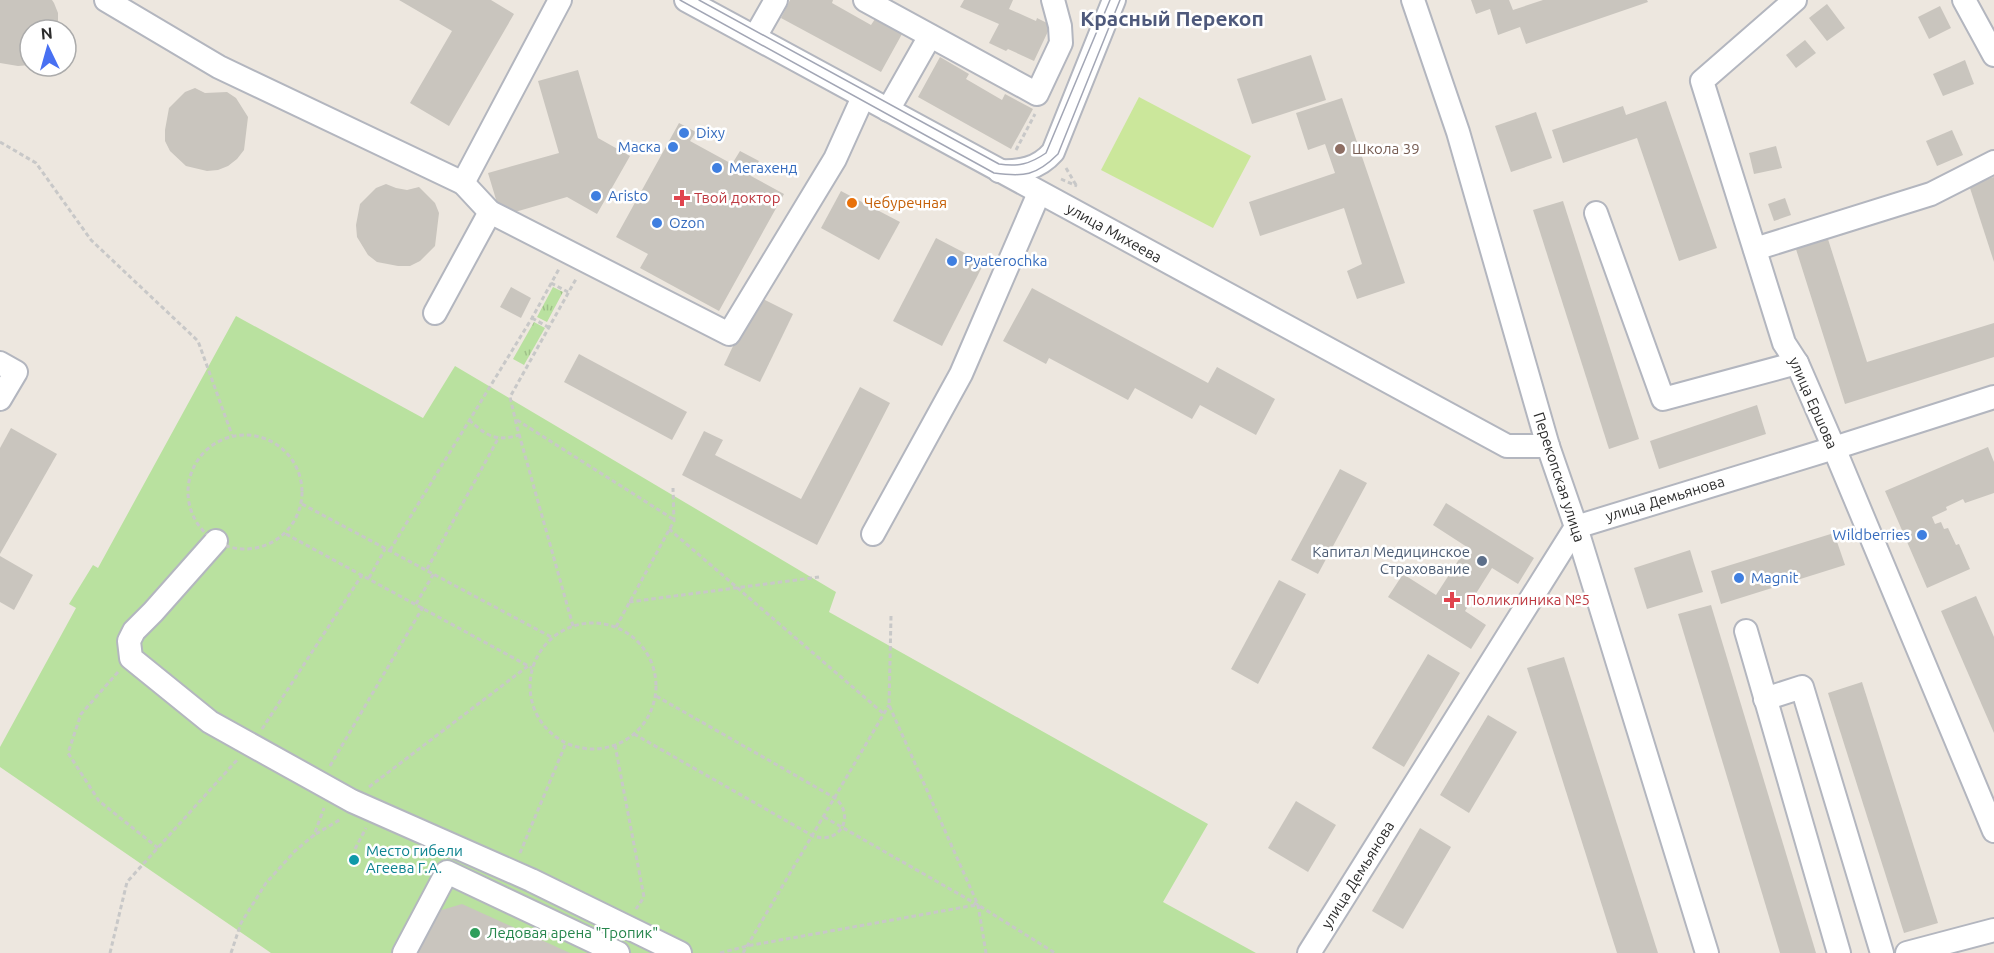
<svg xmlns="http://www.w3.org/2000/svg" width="1994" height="953" font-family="Ubuntu,sans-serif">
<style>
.grass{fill:url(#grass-tufts)}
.park{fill:#b9e19f}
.pitch{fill:#cbe79b}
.building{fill:#c9c5be}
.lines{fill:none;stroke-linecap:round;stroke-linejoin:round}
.minor-casing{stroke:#b3b6bf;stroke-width:26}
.path{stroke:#c8c8c8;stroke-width:3;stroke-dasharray:4.5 3;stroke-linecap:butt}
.minor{stroke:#fff;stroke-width:22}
.tram{stroke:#a2a6b5;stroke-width:1.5}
.shop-dot{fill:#3f7fe0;stroke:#fff;stroke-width:2}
.education-dot{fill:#8d6e63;stroke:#fff;stroke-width:2}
.health-dot{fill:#e0444e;stroke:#fff;stroke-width:2}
.food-dot{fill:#e8710a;stroke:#fff;stroke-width:2}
.service-dot{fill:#5c6f8a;stroke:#fff;stroke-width:2}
.culture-dot{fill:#0f9aa8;stroke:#fff;stroke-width:2}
.leisure-dot{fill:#2e9e5b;stroke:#fff;stroke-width:2}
.labels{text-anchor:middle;stroke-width:5;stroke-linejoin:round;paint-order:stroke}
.shop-label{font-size:15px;fill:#366cbe;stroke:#fff;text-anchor:start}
.education-label{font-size:15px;fill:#785e54;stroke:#fff;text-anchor:start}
.health-label{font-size:15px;fill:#be3a42;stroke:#fff;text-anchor:start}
.food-label{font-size:15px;fill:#c56008;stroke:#fff;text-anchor:start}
.street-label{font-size:15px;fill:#2c2c2c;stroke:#fff}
.service-label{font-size:15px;fill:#4e5e75;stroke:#fff;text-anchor:end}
.culture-label{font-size:15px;fill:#0d838f;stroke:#fff;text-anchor:start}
.leisure-label{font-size:15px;fill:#27864d;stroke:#fff;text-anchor:start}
.district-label{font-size:21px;font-weight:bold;fill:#4e597b;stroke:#fff}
</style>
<defs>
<pattern id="grass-tufts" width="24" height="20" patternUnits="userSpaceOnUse" patternTransform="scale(1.5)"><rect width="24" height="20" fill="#b9e19f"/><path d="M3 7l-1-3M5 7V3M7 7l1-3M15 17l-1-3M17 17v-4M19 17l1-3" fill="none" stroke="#9fc189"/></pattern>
</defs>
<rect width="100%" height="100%" fill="#ede7df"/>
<g class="grass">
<path d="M553 287 563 292 547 322 537 317Z"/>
<path d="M534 322 545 328 524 365 513 359Z"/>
</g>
<path class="park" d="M236 316 423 418 455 366 836 592 829 612 1208 824 1163 902 1256 953H271L0 767V747L76 608 69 604 93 565 98 568Z"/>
<path class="pitch" d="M1139 97 1251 156 1213 228 1101 170Z"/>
<g class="building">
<path d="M0 0H52L54 3 58 13V30H30V65L18 66 0 63Z"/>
<path d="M399 0H491L514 14 449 126 410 103 452 31Z"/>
<path d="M790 0H833L832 3 871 25 875 19 902 34 881 72 781 18Z"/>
<path d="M964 0H1013L1009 9 1036 21 1037 18 1051 25 1034 61 1008 49 1006 51 989 43 999 24 960 7Z"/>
<path d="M1471 0H1509L1513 10 1543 0H1647L1648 2 1526 44 1520 27 1498 35 1490 9 1476 14Z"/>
<path d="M1827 4 1845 28 1827 41 1809 18Z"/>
<path d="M1940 6 1951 28 1929 39 1918 17Z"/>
<path d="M1805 40 1816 53 1796 68 1786 55Z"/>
<path d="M1311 55 1326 100 1252 124 1237 79Z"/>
<path d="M940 57 969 74 966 79 1002 100 1005 94 1033 109 1011 149 918 97Z"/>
<path d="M1965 60 1974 84 1943 96 1933 74Z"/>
<path d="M578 70 598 138 630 156 597 214 567 197 501 216 488 173 559 153 538 81Z"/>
<path d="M195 88 205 93 227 92 236 98 248 117 244 150 237 159 228 166 218 170 207 171 186 166 170 151 165 141V130L169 108 185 92Z"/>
<path d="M1342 98 1405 283 1357 299 1347 271 1362 264 1344 208 1260 236 1249 202 1335 173 1325 144 1308 150 1296 113Z"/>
<path d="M1666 101 1717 248 1679 261 1637 138 1563 163 1552 130 1623 106 1626 115Z"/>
<path d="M1536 112 1552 158 1511 172 1495 126Z"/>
<path d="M679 123 696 132 690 141 732 164 740 151 759 161 751 176 784 194 719 311 640 268 648 254 616 237Z"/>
<path d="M1952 130 1963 155 1937 166 1926 141Z"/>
<path d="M1776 146 1782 168 1754 174 1749 153Z"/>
<path d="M1994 177V262L1969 185Z"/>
<path d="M386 184 396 188 407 190 419 187 435 203 439 213 435 246 420 261 410 266H398L377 262 368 255 357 237 356 225 360 204 376 188Z"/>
<path d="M841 191 900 222 879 260 821 228Z"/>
<path d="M1785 198 1791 215 1774 221 1768 204Z"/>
<path d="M1563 201 1639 439 1609 449 1533 210Z"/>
<path d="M1827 236 1867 362 1994 323V357L1845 404 1795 246Z"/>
<path d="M936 238 984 263 942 346 893 321Z"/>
<path d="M511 287 531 298 521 318 500 307Z"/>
<path d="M1032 288 1208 383 1217 367 1275 399 1256 435 1200 405 1192 419 1135 388 1128 400 1049 358 1046 364 1003 341Z"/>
<path d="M757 296 793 314 760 382 724 365Z"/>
<path d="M579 354 687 412 672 440 564 382Z"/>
<path d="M860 387 890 403 817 545 682 475 704 431 723 440 715 455 801 499Z"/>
<path d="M1757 405 1766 434 1659 469 1650 441Z"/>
<path d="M11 428 57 454 0 554V448Z"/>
<path d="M1988 447 1994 462V493L1965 503 1963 499 1946 507 1947 510 1932 517 1935 524 1941 522 1944 529 1948 528 1956 545 1959 544 1970 569 1927 588 1885 491Z"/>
<path d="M1340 469 1367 483 1318 574 1291 560Z"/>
<path d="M1446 503 1534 558 1518 584 1492 568 1465 611 1486 625 1471 649 1388 597 1403 574 1436 595 1467 547 1433 525Z"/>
<path d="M1834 533 1845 565 1721 604 1711 571Z"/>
<path d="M1690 550 1703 592 1647 609 1634 568Z"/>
<path d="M0 556 33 575 14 610 0 602Z"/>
<path d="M1279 580 1306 594 1258 684 1231 669Z"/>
<path d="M1976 596 1994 637V733L1941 611Z"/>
<path d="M1711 605 1816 953H1780L1678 614Z"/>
<path d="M1428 654 1460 673 1404 767 1372 748Z"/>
<path d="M1564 657 1658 953H1617L1527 668Z"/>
<path d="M1862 682 1938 923 1904 933 1828 693Z"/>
<path d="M1488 715 1517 732 1469 813 1440 795Z"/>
<path d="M1296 801 1336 825 1308 872 1268 848Z"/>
<path d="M1420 828 1451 847 1403 929 1372 911Z"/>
<path d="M462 904 570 953H415L435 912Z"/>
</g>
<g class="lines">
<defs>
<g id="minor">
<path d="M106 0 219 67 463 183 560 0"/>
<path d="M686 0 1507 446H1548"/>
<path d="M865 0 1037 94 1061 43 1060 26 1053 0"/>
<path d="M1413 0 1458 132 1548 446 1576 527 1707 953"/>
<path d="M1795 0 1702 81 1784 343 1797 363 1834 448 1994 831"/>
<path d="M1964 0 1994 55"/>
<path d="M755 37 776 0"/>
<path d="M888 110 930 36"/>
<path d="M999 171C1020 172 1038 169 1053 152L1114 0"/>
<path d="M463 183 490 212 729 334 835 159 863 97"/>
<path d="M1596 213 1663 399 1797 363"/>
<path d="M1755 249 1931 194 1994 162"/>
<path d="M435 313 490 212"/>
<path d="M0 363 16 372 0 399"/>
<path d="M873 534 961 374 1039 193"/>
<path d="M216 541 153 612 134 631 129 641 131 658 210 722 352 801 531 880 680 953"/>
<path d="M1746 631 1839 953"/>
<path d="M1765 699 1802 687 1882 953"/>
<path d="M404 953 447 872 618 953"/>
<path d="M1309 953 1576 527 1834 448 1994 397"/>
<path d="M1907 953 1994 930"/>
</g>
</defs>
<use href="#minor" class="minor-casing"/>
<g class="path">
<path d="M0 142 36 163 91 240 198 341 232 435"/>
<path d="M1016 150 1035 114"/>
<path d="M1066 168 1076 185"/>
<path d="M1061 179 1077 186"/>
<path d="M551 283 568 292"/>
<path d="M532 318 548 327"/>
<path d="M469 420C487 436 495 442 519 435"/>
<path d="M517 420 673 519"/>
<circle cx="245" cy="492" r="57"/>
<path d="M302 504 553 638"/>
<path d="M669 529 884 714"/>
<path d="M286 534 532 668"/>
<path d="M390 550 532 318 559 269"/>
<path d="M427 569 499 437"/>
<path d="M369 578 385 549"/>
<path d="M629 602 819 577"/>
<path d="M416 604 434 573"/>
<path d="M891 616 889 705 978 905 986 953"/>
<circle cx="593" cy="686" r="63"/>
<path d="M573 626 517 427 510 397 576 279"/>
<path d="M616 627 674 521 673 488"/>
<path d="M118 672 81 714 68 753 99 801 158 848"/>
<path d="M262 729 362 575"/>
<path d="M634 734 813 836C840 845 856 816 835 798L656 696"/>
<path d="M615 745 644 897 636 909"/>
<path d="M330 766 423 607"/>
<path d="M369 787 528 666"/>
<path d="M824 817 978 905 1055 953"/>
<path d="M316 834 341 819"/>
<path d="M355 849 366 828"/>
<path d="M520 853 566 743"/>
<path d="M110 953 127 882 237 760"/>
<path d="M231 953 241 923 266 883 295 851 314 835 324 808"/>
<path d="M720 953 747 946 976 905"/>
<path d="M743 953 889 705"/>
</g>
<use href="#minor" class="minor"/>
<g class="tram">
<path d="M680 0 994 173C1024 177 1036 176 1058 154L1120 0"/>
<path d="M699 0 999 164C1018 167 1030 164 1046 153L1110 0"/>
</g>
</g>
<g class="shop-dot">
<circle cx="684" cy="133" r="6"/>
<circle cx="673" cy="147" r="6"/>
<circle cx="717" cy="168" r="6"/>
<circle cx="596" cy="196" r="6"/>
<circle cx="657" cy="223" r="6"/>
<circle cx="952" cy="261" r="6"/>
<circle cx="1922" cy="535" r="6"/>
<circle cx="1739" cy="578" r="6"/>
</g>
<circle class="education-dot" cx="1340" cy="149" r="6"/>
<g class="health-dot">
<path d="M679 189h6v6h6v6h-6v6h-6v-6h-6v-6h6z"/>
<path d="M1449 591h6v6h6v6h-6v6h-6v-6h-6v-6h6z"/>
</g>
<circle class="food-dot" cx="852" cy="203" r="6"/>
<circle class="service-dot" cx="1482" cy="561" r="6"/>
<circle class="culture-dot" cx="354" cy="860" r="6"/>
<circle class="leisure-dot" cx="475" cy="933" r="6"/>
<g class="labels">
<g class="shop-label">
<text x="696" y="138">Dixy</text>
<text x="661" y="152" text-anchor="end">Маска</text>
<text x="729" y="173">Мегахенд</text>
<text x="608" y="201">Aristo</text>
<text x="669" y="228">Ozon</text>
<text x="964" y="266">Pyaterochka</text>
<text x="1910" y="540" text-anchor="end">Wildberries</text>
<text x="1751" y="583">Magnit</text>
</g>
<g class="education-label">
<text x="1352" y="154">Школа 39</text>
</g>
<g class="health-label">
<text x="694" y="203">Твой доктор</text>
<text x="1466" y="605">Поликлиника №5</text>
</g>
<g class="food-label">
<text x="864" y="208">Чебуречная</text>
</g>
<g class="street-label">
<text transform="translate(1114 233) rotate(29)" y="5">улица Михеева</text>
<text transform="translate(1813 403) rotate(66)" y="5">улица Ершова</text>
<text transform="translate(1559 477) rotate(72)" y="5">Перекопская улица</text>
<text transform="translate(1665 499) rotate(-17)" y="5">улица Демьянова</text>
<text transform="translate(1358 875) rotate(-58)" y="5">улица Демьянова</text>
</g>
<g class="service-label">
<text x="1470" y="557">Капитал Медицинское<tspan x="1470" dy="17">Страхование</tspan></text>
</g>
<g class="culture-label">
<text x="366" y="856">Место гибели<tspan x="366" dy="17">Агеева Г.А.</tspan></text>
</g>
<g class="leisure-label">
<text x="487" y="938">Ледовая арена "Тропик"</text>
</g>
<g class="district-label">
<text x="1172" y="26">Красный Перекоп</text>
</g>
</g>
<g transform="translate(48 48) rotate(355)"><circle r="28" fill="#ffffff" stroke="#ababab" stroke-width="1.5"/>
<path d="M0-4.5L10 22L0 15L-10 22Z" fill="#4870f2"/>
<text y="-9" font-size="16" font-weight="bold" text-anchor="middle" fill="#2c2c2c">N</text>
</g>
</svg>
